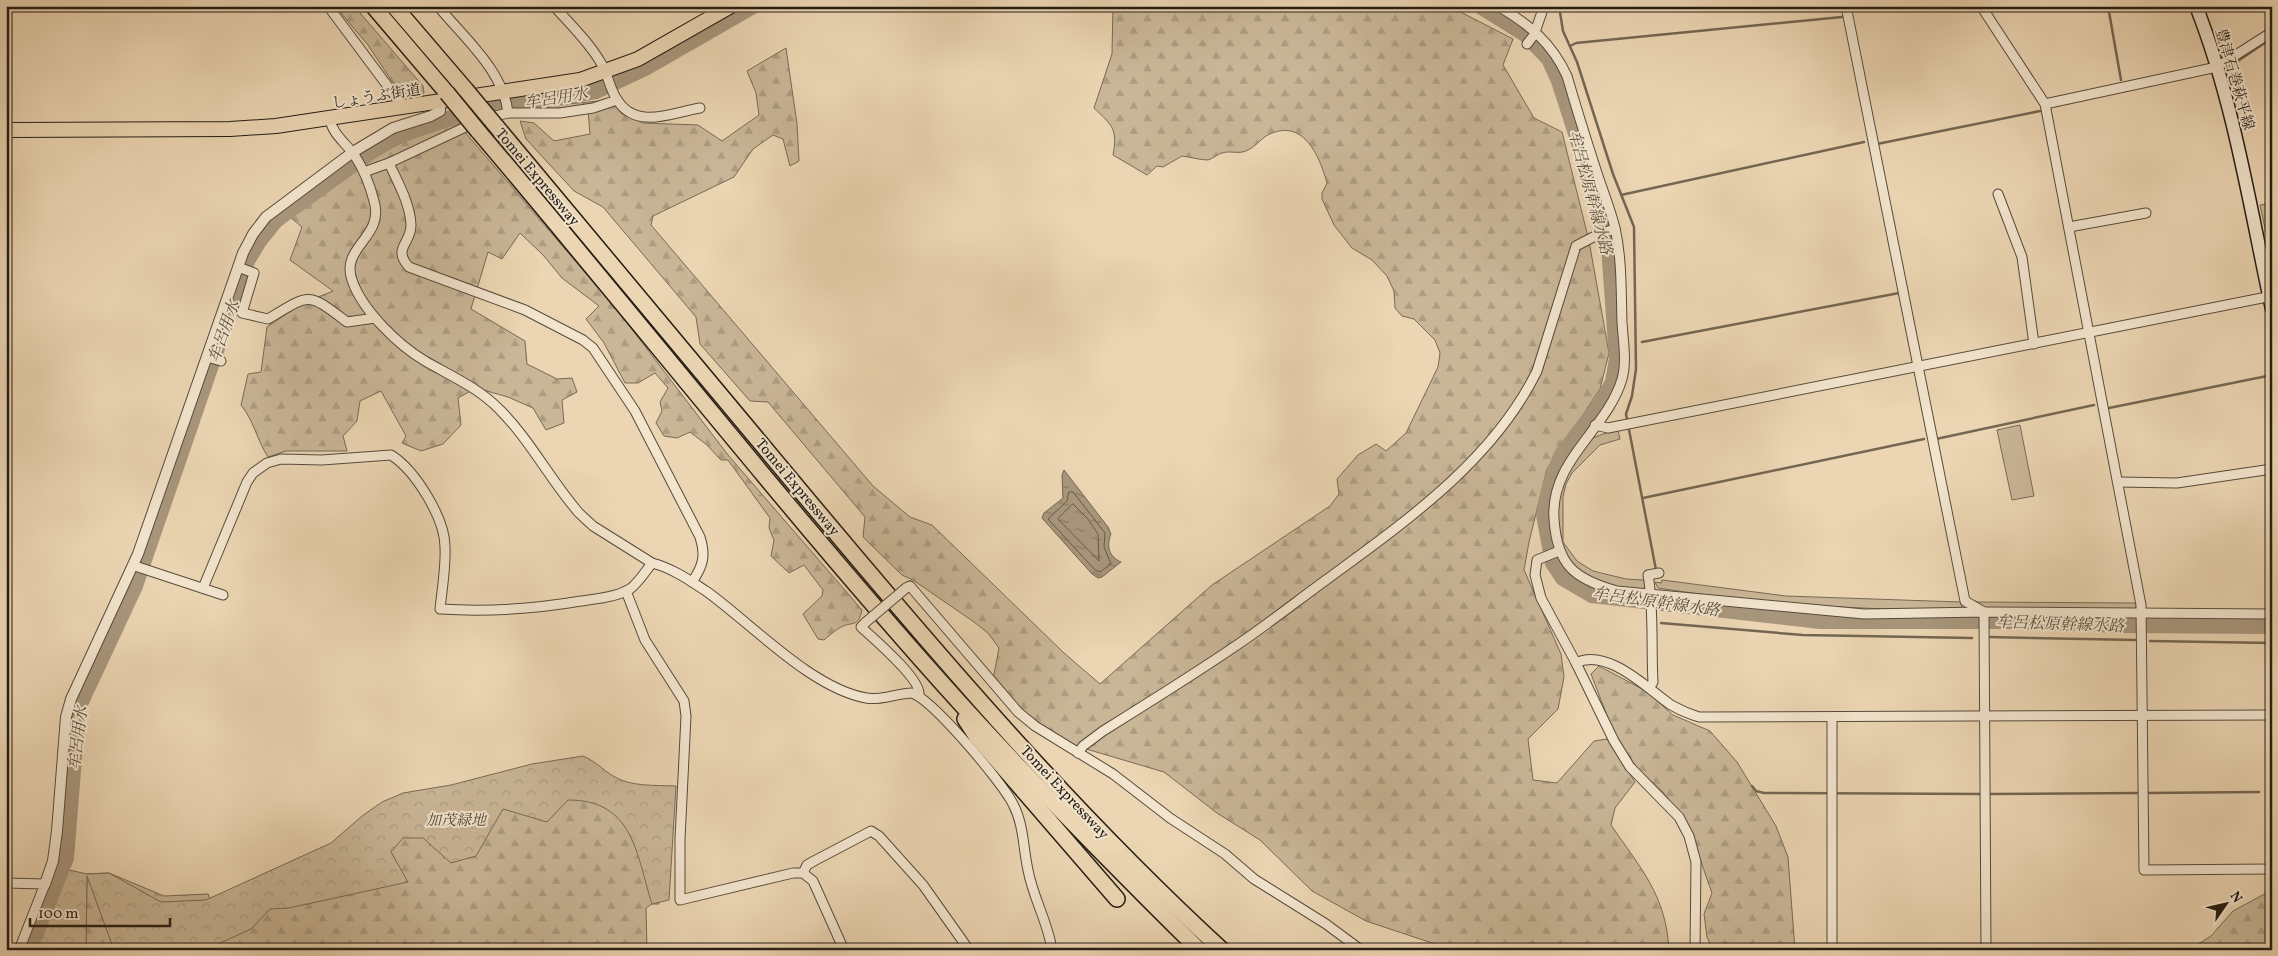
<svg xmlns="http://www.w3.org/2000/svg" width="2278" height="956" font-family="Vollkorn,'Noto Serif JP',serif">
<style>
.green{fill:#c9b697;stroke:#776a56}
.forest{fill:url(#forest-firs);stroke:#776a56}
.park{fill:url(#park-crowns);stroke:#776a56}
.water{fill:url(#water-ripples);stroke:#746652}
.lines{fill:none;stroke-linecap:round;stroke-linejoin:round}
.shore{stroke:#665a48;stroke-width:1}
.stream{stroke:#746652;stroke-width:2.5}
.river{stroke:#a8967c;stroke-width:16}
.minor-casing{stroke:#564b3c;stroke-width:11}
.tertiary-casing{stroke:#564b3c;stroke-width:12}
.secondary-casing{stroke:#251d14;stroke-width:15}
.primary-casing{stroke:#251d14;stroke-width:16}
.motorway-casing{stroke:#251d14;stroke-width:18}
.minor{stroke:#f2e4cd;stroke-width:9}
.tertiary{stroke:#f2e4cd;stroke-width:10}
.secondary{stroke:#f2e4cd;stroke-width:12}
.primary{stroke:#ebd5b2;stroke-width:14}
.motorway{stroke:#ebd5b2;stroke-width:15}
.minor-bridge-casing{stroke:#564b3c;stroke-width:11;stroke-linecap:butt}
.motorway-bridge-casing{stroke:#251d14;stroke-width:18;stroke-linecap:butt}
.minor-bridge{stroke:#f2e4cd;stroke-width:9}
.motorway-bridge{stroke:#ebd5b2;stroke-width:15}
.labels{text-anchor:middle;stroke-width:4;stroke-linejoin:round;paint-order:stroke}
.street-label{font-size:15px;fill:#251d14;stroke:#f2e4cd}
.park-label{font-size:15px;font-style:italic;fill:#564b3b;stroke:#f2e4cd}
.water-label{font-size:16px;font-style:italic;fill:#594d3e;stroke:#f2e4cd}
</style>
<defs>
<pattern id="forest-firs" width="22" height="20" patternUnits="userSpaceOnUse" patternTransform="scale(1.25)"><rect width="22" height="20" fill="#c9b697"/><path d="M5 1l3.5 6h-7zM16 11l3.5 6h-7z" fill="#ac9c81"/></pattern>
<pattern id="park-crowns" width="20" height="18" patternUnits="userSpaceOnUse" patternTransform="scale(1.25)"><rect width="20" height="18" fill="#c9b697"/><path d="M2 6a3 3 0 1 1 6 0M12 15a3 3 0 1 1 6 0" fill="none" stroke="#ac9c81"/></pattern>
<pattern id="water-ripples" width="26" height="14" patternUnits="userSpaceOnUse" patternTransform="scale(1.25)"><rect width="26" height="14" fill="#a8967c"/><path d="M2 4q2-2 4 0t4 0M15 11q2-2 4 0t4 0" fill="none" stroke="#897a64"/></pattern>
</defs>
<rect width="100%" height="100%" fill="#ebd5b2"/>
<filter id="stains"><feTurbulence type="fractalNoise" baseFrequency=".004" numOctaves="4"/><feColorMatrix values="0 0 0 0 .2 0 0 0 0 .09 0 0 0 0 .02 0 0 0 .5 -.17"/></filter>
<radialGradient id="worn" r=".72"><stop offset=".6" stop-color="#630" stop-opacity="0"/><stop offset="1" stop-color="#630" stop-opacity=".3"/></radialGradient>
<g class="green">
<path d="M2272 203V261L2260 205Z"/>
<path d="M2020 425 2034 496 2012 500 1997 430Z"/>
<path d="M1618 430 1620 439 1600 445 1572 473 1566 484 1563 497V542L1577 561 1593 571 1626 579 1643 580 1647 584 1646 590C1623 588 1591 584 1573 568 1542 539 1561 465 1589 441 1598 434 1608 433 1618 430Z"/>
<path d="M1662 580 1786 596 1960 602 1962 607 1960 610C1857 610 1760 604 1658 588L1655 582 1661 583Z"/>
<path d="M1969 599 1978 602 2136 603V607L2134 610 1986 609Z"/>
</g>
<g class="forest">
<path d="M335 6H354L423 86 424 93 408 98 397 89 368 45Z"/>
<path d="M1113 6H1449L1513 39 1503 65 1534 118 1562 132 1589 241 1609 353 1600 389 1547 469 1529 542 1524 570 1561 654 1564 677 1558 709 1528 739 1533 780 1557 783 1594 741 1607 739 1635 782 1615 808 1611 825C1641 869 1666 895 1669 950H1438L1435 944 1366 921 1312 891 1260 840 1217 813 1164 772 1066 743 1031 719 993 680 999 648 988 633 974 622 913 580 902 575 863 537 865 517 768 402 750 401 700 344 696 317 603 207 574 191 526 139 520 121 534 123 554 141 590 134 588 110H555L545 106 610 100 622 114 643 123 698 125 722 141 759 115 756 93 747 71 786 48 797 124 799 161 790 166 783 139 773 135 753 149 734 177 653 216 651 225 873 486 910 517 932 525 1064 653 1100 684 1212 585 1330 506 1339 494 1337 479 1358 455 1376 444 1386 451 1406 433 1438 367 1440 353 1435 340 1414 319 1402 316 1395 308 1394 291 1387 276 1372 260 1352 248 1334 225 1322 199V193L1327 183C1319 154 1302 116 1266 136 1260 140 1255 147 1248 150 1239 155 1231 150 1222 153 1217 154 1213 159 1208 160 1200 160 1190 157 1182 156L1163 167 1157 166 1147 175 1113 155C1118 129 1112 125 1094 108L1112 54Z"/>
<path d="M447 124H458L618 311 728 455 862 610C858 628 853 621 841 627 835 630 829 636 824 640L818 639 803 614 822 596 823 590 804 565 789 573 771 556 774 540 769 528 770 518 728 460H721L707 445 690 432 677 438 664 436 656 423 662 411 660 402 668 388 655 373 638 383H625L604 343 586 319 599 306 562 278 543 255 520 233 502 259 488 252 471 309 525 341 527 364 557 379 572 378 577 392 562 400 564 423 546 430 533 408 508 397 476 388 458 398 461 425 443 444 421 451 402 443 406 436 381 391 360 401 357 421 343 436 347 451H286L268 457C257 440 254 421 241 405L248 374 261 372 267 327 301 304 333 291 290 260 302 227 290 217C339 182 388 142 447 124Z"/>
<path d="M1599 666 1646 691 1673 715 1710 731 1737 762 1776 826 1788 857 1795 950H1713L1707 937 1704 914 1712 893 1688 825 1663 792 1638 769 1616 739 1591 674Z"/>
<path d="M564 790 607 797 653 869 659 904H652L646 908 647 950H186L264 907 385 850 401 831Z"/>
<path d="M109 873 164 896 208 894 213 906 116 950H86L87 874Z"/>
<path d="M2272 890V937L2260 950H2189L2211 936 2233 911Z"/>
</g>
<path class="park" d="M583 756C595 761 602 769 613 776 631 787 655 785 676 786L669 900 652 904C636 854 634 800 568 800L547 822 503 809 476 856 451 863 423 838H403L391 852 408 882 289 908 270 909 251 929 205 950H114L87 876 86 950H34L65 869 87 874 109 873 161 902 206 900 331 843 362 816 382 802 403 793 451 785 532 764Z"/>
<path class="water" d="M1064 470 1108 527 1111 534C1106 546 1109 557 1121 562L1102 577 1098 578 1092 574 1042 518 1044 513 1063 498 1062 475Z"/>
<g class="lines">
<g class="shore">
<path d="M1069 492H1073L1105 533 1104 547 1111 564 1100 572 1095 570 1048 519 1067 501Z"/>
<path d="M1073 504 1088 519 1098 534 1099 561 1058 519Z"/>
</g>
<g class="stream">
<path d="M1559 6 1563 31 1577 62 1613 174 1634 227 1636 369 1632 396 1626 414 1656 570"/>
<path d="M2108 6 2121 80"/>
<path d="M1570 46 1576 43 1842 17"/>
<path d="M2229 67 2272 38"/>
<path d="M1877 144 2040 111"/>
<path d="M1621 195 1864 142"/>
<path d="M1642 342 1899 293"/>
<path d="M2109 408 2272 375"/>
<path d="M1936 439 2094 405"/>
<path d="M1643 498 1924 439"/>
<path d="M1661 623 1803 635 1972 638"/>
<path d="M1989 637 2135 640"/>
<path d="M2150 641 2272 643"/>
<path d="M1752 786 1756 791 1764 793 1983 794"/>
<path d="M2146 793 2259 792"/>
<path d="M1988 794 2140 793"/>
</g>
<g class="river">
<path d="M1480 6 1525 34 1549 59 1559 81 1603 217 1609 246 1617 359 1613 382 1602 402 1561 456 1550 487 1544 515 1553 563 1563 578 1592 595 1820 621H2024L2121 625 2272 626"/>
<path d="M29 950 66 858 78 708 135 586 247 261 259 241 276 220 369 153 395 137 444 120 497 107 596 91 645 68 753 6"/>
</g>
<defs>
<g id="minor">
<path d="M328 6 398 100 401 108"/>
<path d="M438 6C463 37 504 71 508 113L487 118"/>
<path d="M554 6C570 24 589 42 601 63 608 74 610 91 618 101 637 130 674 112 700 108"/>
<path d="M1498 6C1529 24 1552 43 1567 76 1576 107 1586 139 1596 170 1602 189 1610 208 1615 228 1622 259 1621 291 1622 322 1623 340 1627 362 1622 379 1607 430 1550 460 1554 519 1557 565 1574 579 1617 591L1864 614 1984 612 2272 614"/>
<path d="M1846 6 1965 601 1984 612 1986 950"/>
<path d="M1981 6 2045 104 2141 605 2144 870 2272 869"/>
<path d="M1527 44 1534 35 1544 6"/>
<path d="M2045 104 2217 67 2272 32"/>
<path d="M508 113H560L593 108 617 100"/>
<path d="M330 119C332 134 347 144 355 156 364 170 370 185 374 201 385 237 340 247 352 280 362 310 398 345 425 361 451 376 479 388 500 410 530 440 551 481 579 513L593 526 652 563"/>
<path d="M389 163C398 183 410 203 411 225 411 244 392 248 409 267L525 310 583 340 593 348 635 411 700 537C706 556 703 566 692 582"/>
<path d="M364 172 389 163 474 123"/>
<path d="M1998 194 2022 257 2034 344"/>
<path d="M2069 227 2146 213"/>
<path d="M238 267 254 273 242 313 268 319C311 293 307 292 347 322L375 318"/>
<path d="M211 358 221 361"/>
<path d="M1595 425 1608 428 2272 296"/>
<path d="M2118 482 2177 483 2272 469"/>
<path d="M1559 551 1537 560 1535 575 1541 598 1576 663 1614 741 1630 767 1679 817 1689 836 1696 862 1695 950"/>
<path d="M138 567 223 595"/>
<path d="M203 588 247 482 253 473 267 463 281 459 322 460 391 455C415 470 445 518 445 547 446 567 442 589 440 609 487 612 534 609 581 601 597 599 616 597 630 589 639 582 645 572 652 563 672 568 689 580 706 591 752 624 811 688 866 698 881 701 897 693 912 693 933 700 1002 782 1013 804 1024 825 1023 848 1028 870 1033 898 1048 922 1052 950"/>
<path d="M906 588 910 586 1018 712 1035 726 1113 774 1170 818 1225 854 1254 879 1326 924 1361 950"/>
<path d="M626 591 645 640 684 701 686 716 680 839V900L793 873H803L813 881 844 950"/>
<path d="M866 622 861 627C873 638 922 680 919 695"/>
<path d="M1576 663C1607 647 1648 689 1671 705 1680 710 1689 714 1699 717L2272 715"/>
<path d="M1650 687 1653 682C1651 648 1654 607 1648 575L1659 573"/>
<path d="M1832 717V950"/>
<path d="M1078 753 1083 746 1103 731C1148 703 1193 675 1237 645 1268 624 1297 601 1326 580 1405 522 1493 461 1537 371L1576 246 1599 234 1615 229"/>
<path d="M803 873 807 865 814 861 871 831 879 836 923 885 969 950"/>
<path d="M6 883 45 884 19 950"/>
<path d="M2271 950 2272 949"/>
</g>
<path id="tertiary" d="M45 884 53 861 57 831 66 717 71 699 138 554 243 253 253 234 266 217 353 152 393 128 431 116 440 111V102"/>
<path id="secondary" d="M2196 6C2234 102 2250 208 2272 309"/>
<path id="primary" d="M6 130 230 129 276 126 580 80 638 59 731 6"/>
<g id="motorway">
<path d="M373 6 447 93"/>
<path d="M394 6 466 90"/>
<path d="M496 126C602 253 708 380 814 507 943 661 1074 814 1222 950"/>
<path d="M478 131C639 320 792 517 959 702 1036 787 1117 869 1199 950"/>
<path d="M965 719 976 736 1117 899"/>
</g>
</defs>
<use href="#minor" class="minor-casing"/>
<use href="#tertiary" class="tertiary-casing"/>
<use href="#secondary" class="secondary-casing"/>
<use href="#primary" class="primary-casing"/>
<use href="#motorway" class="motorway-casing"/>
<use href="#minor" class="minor"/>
<use href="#tertiary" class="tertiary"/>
<use href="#secondary" class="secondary"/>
<use href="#primary" class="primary"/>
<use href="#motorway" class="motorway"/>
<defs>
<path id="minor-bridge" d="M866 622 906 588"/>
<g id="motorway-bridge">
<path d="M466 90 496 126"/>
<path d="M447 93 478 131"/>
</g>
</defs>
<use href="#minor-bridge" class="minor-bridge-casing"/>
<use href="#motorway-bridge" class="motorway-bridge-casing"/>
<use href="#minor-bridge" class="minor-bridge"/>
<use href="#motorway-bridge" class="motorway-bridge"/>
</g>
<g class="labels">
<g class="street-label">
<text transform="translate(2235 79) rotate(74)" y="5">豊津石巻萩平線</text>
<text transform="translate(376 96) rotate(-9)" y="5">しょうぶ街道</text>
<text transform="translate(538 177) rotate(50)" y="5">Tomei Expressway</text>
<text transform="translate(798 487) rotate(50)" y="5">Tomei Expressway</text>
<text transform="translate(1065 792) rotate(47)" y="5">Tomei Expressway</text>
</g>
<g class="park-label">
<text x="456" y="825">加茂緑地</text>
</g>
<g class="water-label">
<text transform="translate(556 97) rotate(-9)" y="6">牟呂用水</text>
<text transform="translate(1591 192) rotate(75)" y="6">牟呂松原幹線水路</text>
<text transform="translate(223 331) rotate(-71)" y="6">牟呂用水</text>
<text transform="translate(1656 601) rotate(8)" y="6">牟呂松原幹線水路</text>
<text transform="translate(2060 623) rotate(2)" y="6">牟呂松原幹線水路</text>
<text transform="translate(77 738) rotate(-83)" y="6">牟呂用水</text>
</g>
</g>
<rect width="2278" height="956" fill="none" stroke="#ebd5b2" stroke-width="25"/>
<rect x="8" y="8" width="2263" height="941" fill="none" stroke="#251d14" stroke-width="2.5"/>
<rect x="12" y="12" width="2253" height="931" fill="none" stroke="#251d14"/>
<g transform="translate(2226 904) rotate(56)" stroke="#f2e4cd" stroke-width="4" paint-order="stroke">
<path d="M0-4L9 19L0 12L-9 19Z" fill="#251d14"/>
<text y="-8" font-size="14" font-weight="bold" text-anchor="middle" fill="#251d14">N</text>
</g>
<path d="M30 918v8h140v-8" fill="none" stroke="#251d14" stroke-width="2.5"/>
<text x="38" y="918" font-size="15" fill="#251d14" stroke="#f2e4cd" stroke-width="4" paint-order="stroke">100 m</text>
<rect width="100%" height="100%" filter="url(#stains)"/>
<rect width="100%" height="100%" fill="url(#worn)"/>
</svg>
